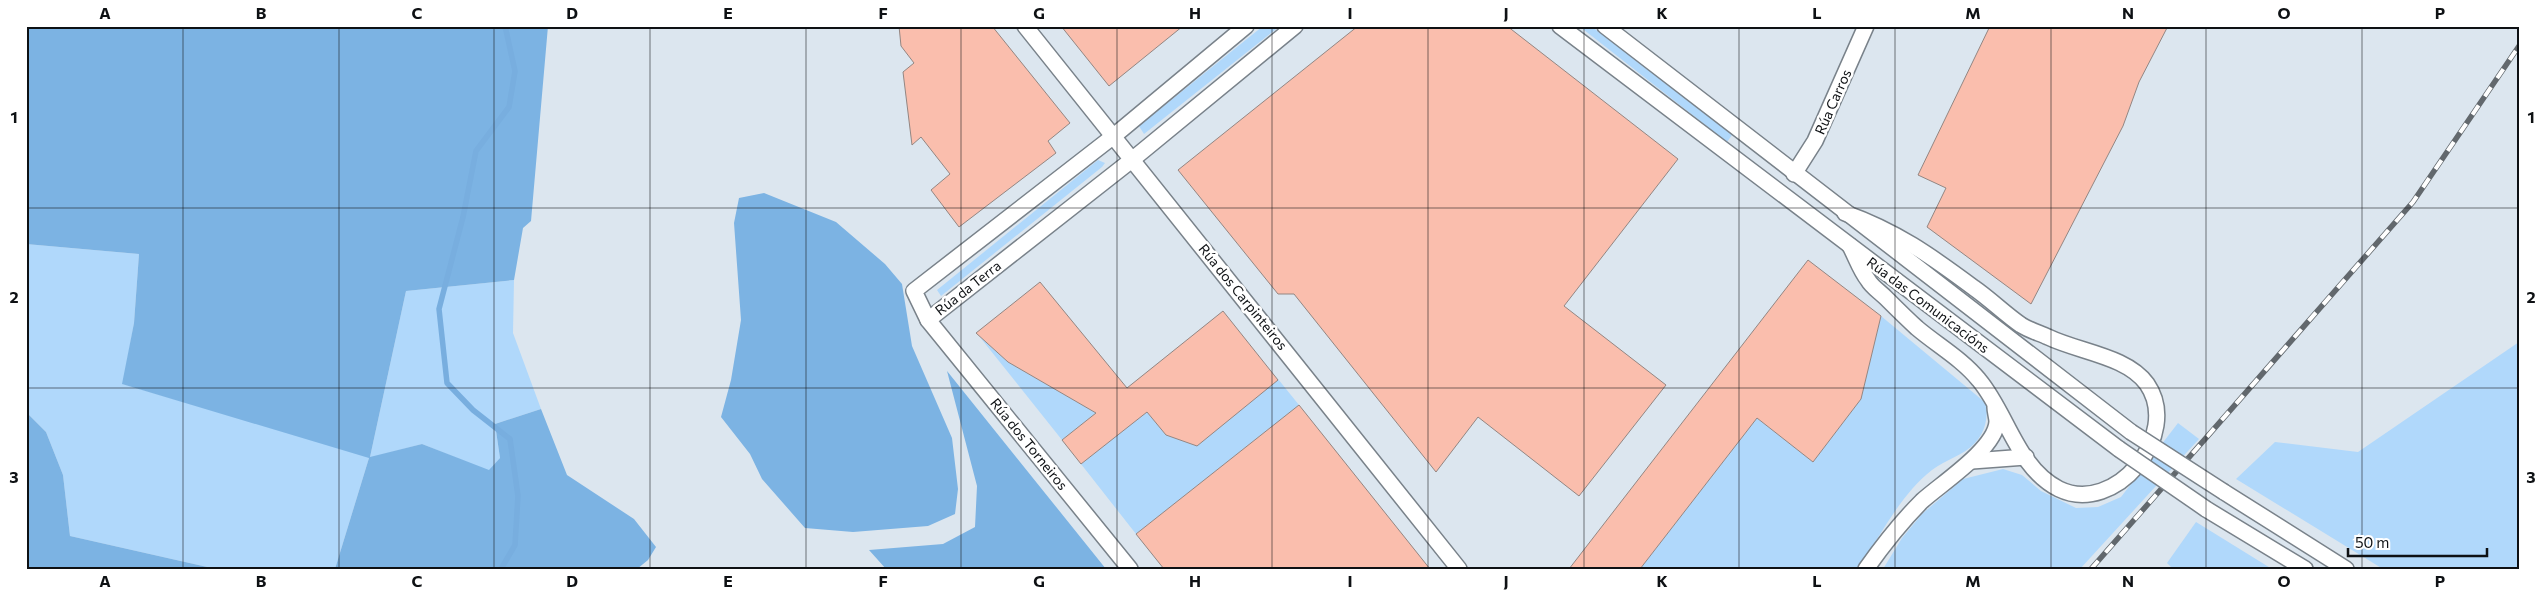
<svg xmlns="http://www.w3.org/2000/svg" width="2545" height="595" font-family="Commissioner,sans-serif">
<style>
.green{fill:#b0d8fb}
.forest{fill:#7cb3e3}
.lines{fill:none;stroke-linecap:round;stroke-linejoin:round}
.stream{stroke:#78aedf;stroke-width:5.5}
.building{fill:#fabead;stroke:#938682}
.street-casing{stroke:#79828a;stroke-width:18}
.street{stroke:#fff;stroke-width:15}
.rail-casing{stroke:#62686d;stroke-width:5.5}
.rail{stroke:#fff;stroke-width:4;stroke-dasharray:11;stroke-linecap:butt}
.street-bridge-casing{stroke:#79828a;stroke-width:18;stroke-linecap:butt}
.street-bridge{stroke:#fff;stroke-width:15}
.grid{fill:none;stroke:#0e1114;stroke-width:1;stroke-opacity:0.55}
.labels{text-anchor:middle;stroke-width:5;stroke-linejoin:round;paint-order:stroke}
.street-label{font-size:14px;fill:#0e1114;stroke:#fff}
.neatline{fill:none;stroke:#0e1114;stroke-width:2}
.grid-label{font-size:16px;text-anchor:middle;font-weight:bold;fill:#0e1114}
</style>
<rect width="100%" height="100%" fill="#dce6ef"/>
<g class="green">
<path d="M1263 26H1280L1144 134 1139 126Z"/>
<path d="M1579 26H1591L1732 135 1727 142Z"/>
<path d="M1098 160 1105 163 1102 167 941 296 937 290Z"/>
<path d="M26 244 139 254 134 323 123 384 370 457 406 291 514 280 513 333 541 409 495 424 500 458 489 471 422 444 369 458 335 569H216L70 536 63 475 46 432 26 412Z"/>
<path d="M1881 316 1987 404C1987 419 1986 431 1975 443 1964 455 1945 460 1932 470 1900 495 1881 535 1858 569H1640L1757 418 1813 462 1861 399Z"/>
<path d="M979 336 1008 362 1096 413 1062 440Z"/>
<path d="M2519 342V569H2383L2236 479 2275 442 2358 452Z"/>
<path d="M1278 379 1299 405 1136 534 1081 464 1147 412 1166 435 1197 446Z"/>
<path d="M2178 423 2199 439 2080 569H1883L1902 538 1922 514 1963 479 2003 469 2022 475 2041 491 2076 508 2098 507 2121 497Z"/>
<path d="M2196 522 2272 569H2173L2167 563Z"/>
</g>
<g class="forest">
<path d="M26 26H548L531 221 523 228 514 280 406 291 370 457 422 444 489 470 500 458 495 424 541 409 567 475 634 519 656 547 648 560 637 569H335L369 458 122 384 134 323 139 254 26 244Z"/>
<path d="M764 193 836 222 885 264 902 284 912 346 952 438 958 489 955 514 928 526 853 532 805 528 762 479 750 454 721 417 731 380 741 320 734 223 739 198Z"/>
<path d="M947 371 1106 569H886L869 550 943 544 975 527 977 486Z"/>
<path d="M26 412 46 432 63 475 70 536 216 569H26Z"/>
</g>
<g class="lines">
<path class="stream" d="M501 569 515 545 518 496 510 439 473 410 447 383 439 309 463 217 476 151 509 107 515 71 505 26"/>
</g>
<g class="building">
<path d="M899 26H992L1070 123 1048 141 1056 153 959 227 931 190 950 174 921 137 912 145 903 72 914 63 901 46Z"/>
<path d="M1061 26H1183L1109 86Z"/>
<path d="M1358 26H1507L1678 159 1564 306 1666 385 1579 496 1478 417 1436 472 1294 294H1278L1178 170Z"/>
<path d="M1990 26H2168L2139 82 2123 126 2031 304 1927 227 1946 188 1918 175Z"/>
<path d="M1808 260 1881 316 1861 399 1813 462 1757 418 1640 569H1569Z"/>
<path d="M1040 282 1127 388 1223 311 1278 380 1197 446 1166 435 1147 412 1081 464 1062 440 1096 413 1008 362 976 333Z"/>
<path d="M1299 405 1430 569H1164L1136 534Z"/>
</g>
<g class="lines">
<defs>
<g id="street">
<path d="M1025 26 1459 569"/>
<path d="M1560 26 2119 449"/>
<path d="M1605 26 2131 432"/>
<path d="M1794 174 1815 141 1866 26"/>
<path d="M1845 213C1896 231 1931 256 1974 288 1990 299 2005 314 2021 325 2029 330 2039 333 2048 337 2079 352 2127 356 2147 384 2182 435 2115 516 2059 489 2017 468 2007 413 1979 380 1962 359 1937 345 1917 328 1906 318 1896 308 1886 298 1880 292 1872 287 1868 280 1860 270 1856 257 1850 246"/>
<path d="M928 320 1133 159 1295 26"/>
<path d="M1972 461 2026 457"/>
<path d="M2224 492 2346 569"/>
<path d="M2206 509 2305 569"/>
<path d="M1130 569 928 320 914 291 1115 135 1246 26"/>
<path d="M1866 569C1883 545 1901 522 1922 501 1942 483 1995 449 1997 422 1997 417 1995 412 1995 407"/>
</g>
</defs>
<use href="#street" class="street-casing"/>
<use href="#street" class="street"/>
<defs>
<path id="rail" d="M2091 569 2413 202 2519 46"/>
</defs>
<use href="#rail" class="rail-casing"/>
<use href="#rail" class="rail"/>
<defs>
<g id="street-bridge">
<path d="M2131 432 2224 492"/>
<path d="M2119 449 2206 509"/>
</g>
</defs>
<use href="#street-bridge" class="street-bridge-casing"/>
<use href="#street-bridge" class="street-bridge"/>
</g>
<path class="grid" d="M183 26V569M339 26V569M494 26V569M650 26V569M806 26V569M961 26V569M1117 26V569M1272 26V569M1428 26V569M1584 26V569M1739 26V569M1895 26V569M2051 26V569M2206 26V569M2362 26V569M26 208H2519M26 388H2519"/>
<g class="labels">
<g class="street-label">
<text transform="translate(1833 102) rotate(-66)" y="5">Rúa Carros</text>
<text transform="translate(968 288) rotate(-38)" y="5">Rúa da Terra</text>
<text transform="translate(1243 297) rotate(51)" y="5">Rúa dos Carpinteiros</text>
<text transform="translate(1928 305) rotate(37)" y="5">Rúa das Comunicacións</text>
<text transform="translate(1029 444) rotate(51)" y="5">Rúa dos Torneiros</text>
</g>
</g>
<rect width="2545" height="595" fill="none" stroke="#ffffff" stroke-width="55"/>
<path d="M2348 548v8h139v-8" fill="none" stroke="#0e1114" stroke-width="2.5"/>
<text x="2355" y="548" font-size="15" fill="#0e1114" stroke="#ffffff" stroke-width="4" paint-order="stroke">50 m</text>
<rect x="28" y="28" width="2490" height="540" class="neatline"/>
<g class="grid-label">
<text x="105" y="19">A</text>
<text x="261" y="19">B</text>
<text x="417" y="19">C</text>
<text x="572" y="19">D</text>
<text x="728" y="19">E</text>
<text x="883" y="19">F</text>
<text x="1039" y="19">G</text>
<text x="1195" y="19">H</text>
<text x="1350" y="19">I</text>
<text x="1506" y="19">J</text>
<text x="1662" y="19">K</text>
<text x="1817" y="19">L</text>
<text x="1973" y="19">M</text>
<text x="2128" y="19">N</text>
<text x="2284" y="19">O</text>
<text x="2440" y="19">P</text>
<text x="14" y="123">1</text>
<text x="2531" y="123">1</text>
<text x="14" y="303">2</text>
<text x="2531" y="303">2</text>
<text x="14" y="483">3</text>
<text x="2531" y="483">3</text>
<text x="105" y="587">A</text>
<text x="261" y="587">B</text>
<text x="417" y="587">C</text>
<text x="572" y="587">D</text>
<text x="728" y="587">E</text>
<text x="883" y="587">F</text>
<text x="1039" y="587">G</text>
<text x="1195" y="587">H</text>
<text x="1350" y="587">I</text>
<text x="1506" y="587">J</text>
<text x="1662" y="587">K</text>
<text x="1817" y="587">L</text>
<text x="1973" y="587">M</text>
<text x="2128" y="587">N</text>
<text x="2284" y="587">O</text>
<text x="2440" y="587">P</text>
</g>
</svg>
